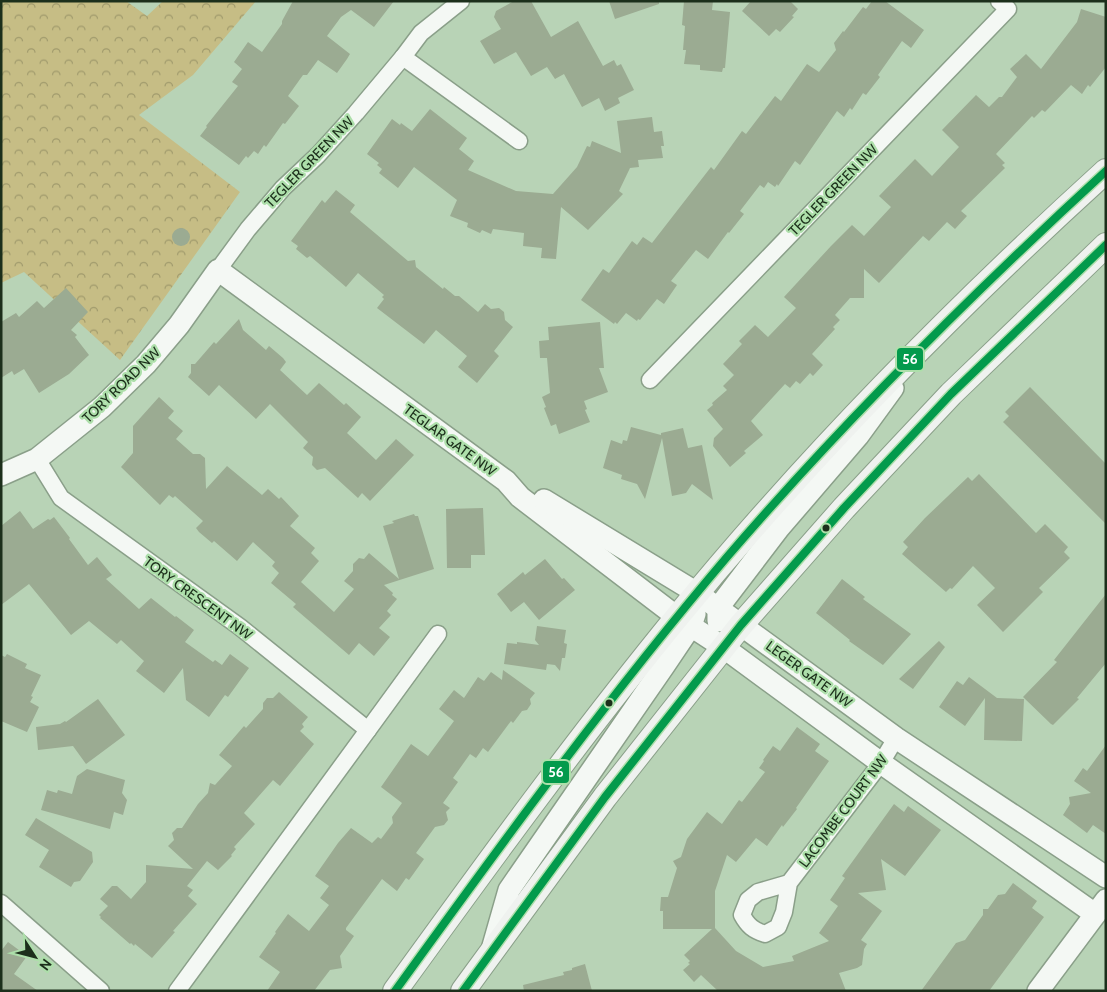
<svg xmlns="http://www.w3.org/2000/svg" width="1107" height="992" font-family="Cabin,sans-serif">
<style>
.park{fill:url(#park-crowns)}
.building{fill:#9bab92}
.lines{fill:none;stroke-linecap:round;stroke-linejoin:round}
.minor-casing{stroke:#8a9f89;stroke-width:19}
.tertiary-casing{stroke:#8a9f89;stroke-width:24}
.secondary-casing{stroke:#8a9f89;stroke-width:26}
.minor{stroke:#f4f8f4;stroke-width:16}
.tertiary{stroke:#f4f8f4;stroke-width:21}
.secondary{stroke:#eff2ef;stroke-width:24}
.bus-1-casing{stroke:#addfaa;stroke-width:11}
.bus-1{stroke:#039a4c;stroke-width:8}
.bus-dot{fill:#1c2f1b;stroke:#addfaa;stroke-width:2}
.labels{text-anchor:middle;stroke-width:4.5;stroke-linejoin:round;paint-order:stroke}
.street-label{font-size:14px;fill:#1c2f1b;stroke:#addfaa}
.line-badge{stroke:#addfaa;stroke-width:2}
.badge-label{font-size:14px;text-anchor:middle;font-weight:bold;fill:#fff}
</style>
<defs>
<pattern id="park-crowns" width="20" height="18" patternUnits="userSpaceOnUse" patternTransform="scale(1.25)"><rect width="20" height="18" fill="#c6bd85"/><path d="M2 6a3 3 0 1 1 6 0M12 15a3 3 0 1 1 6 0" fill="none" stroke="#a09a6c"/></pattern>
</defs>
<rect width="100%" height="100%" fill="#b8d3b6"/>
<path class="park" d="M1 1H126L147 16 163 1H256L193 75 139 115 240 192 120 360 24 272 1 283Z"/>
<g class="building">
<path d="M293 1H394L374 27 351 10 341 17 327 36 350 54 347 59 337 73 318 60 307 75H303L288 96 299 106 285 124 283 123 266 147 264 145 258 154 254 151 248 158 246 156 239 165 200 136 207 127 206 126 238 86 232 82 242 69 234 62 248 42 262 52 282 24V21Z"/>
<path d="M514 1H531L551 37 578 21 603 66 614 60 617 66 621 64 634 90 618 98 620 103 605 111 599 98 582 107 564 74 555 79 547 67 531 76 516 52 494 64 480 41 501 29 494 17 496 11Z"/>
<path d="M609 1H659V4L615 19Z"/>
<path d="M684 1H713L712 10 730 12 725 68H723L722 72 700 70V65L684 64 686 50H683L685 26 682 25Z"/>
<path d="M751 1H790L798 9 792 16 794 17 780 32 776 29 769 36 742 11Z"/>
<path d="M872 1H885L924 30 911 48 902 41 878 75 880 77 866 95 863 93 852 110 850 108 844 117 837 111 800 165 795 161 778 186 777 184 775 187 768 182 764 188 760 185 740 211 744 214 729 233 728 232 708 259 696 250 671 281 677 285 664 304 657 299 640 320 638 319 637 321 626 313 617 324 615 322 614 324 581 300 603 269 609 273 632 241 637 245 643 237 652 243 711 167 714 170 742 131 746 134 775 96 781 101 807 64 819 72 836 50 834 43 843 31 844 32 863 7 866 9Z"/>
<path d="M1081 9 1106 17V67L1090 87 1088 85 1082 94 1071 85 1045 112 1042 110 1034 118 1032 116 996 154 1005 163 1002 165 1005 168 961 211 967 216 955 229 947 222 929 241 923 236 879 283 864 269V298H850L835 315 840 320 833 327 835 329 812 354 823 365 813 376 810 373 800 384 796 381 790 388 785 384 751 421 763 435 744 451 746 453 730 467 713 446 714 438 723 429 707 410 713 405 712 403 727 390 723 386 734 375 723 364 742 344 739 341 755 325 768 337 796 308 784 297 831 246 852 225 864 236 891 207 879 196 915 159 932 176 959 147 942 130 976 95 989 107 999 97H1002L1017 77 1010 69 1026 54 1041 69 1077 22Z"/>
<path d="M430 109 467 138 459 149 474 161 468 170 516 191 553 194 577 167 587 146 590 147 592 141 621 153 617 121 652 117 654 132 662 131 664 146H661L663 158 638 160 639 167 630 168 619 191 623 194 588 230 561 207 556 259 541 258 542 248 523 246 524 233 493 229 491 234 482 230 480 233 467 227 468 223 450 216 457 200 414 167 398 188 379 173 382 169 377 165 379 163 367 154 392 119 400 125 401 123 412 131Z"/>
<path d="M336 190 355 205 350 212 408 261 415 260 416 267 443 289 444 287 455 296H459L478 312 485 304 491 309 499 308 504 312 505 320 513 327 494 351 499 356 477 383 458 367 467 356 436 330 424 344 377 308 384 299 382 297 384 295 358 273 346 287 310 256 307 258 296 249 298 246 291 241 322 200 325 203Z"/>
<circle cx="181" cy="237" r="9"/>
<path d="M66 288 88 312 71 330 77 335 75 337 89 355 69 374 39 393 24 369 14 375 12 371 1 378V322L16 313 19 317 37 301 44 308Z"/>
<path d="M239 319 243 330 266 350 269 346 283 358 286 362 280 370 307 395 319 383 344 405 346 403 361 417 347 433 376 460 396 439 414 455 370 501 362 493 358 498 325 468 317 470 312 465 313 457 303 448 308 442 270 404 256 419 219 385 209 396 188 377 191 373V364H195L214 342 216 344Z"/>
<path d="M600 322 604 368H599L608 392 584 401 587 409 585 410 590 422 559 434 556 424 551 426 544 408 546 407 542 397 550 393 547 358H540L539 341 549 340 548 327Z"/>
<path d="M1030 387 1106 464V524L1003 422 1009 416 1005 412Z"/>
<path d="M159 397 174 411 168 418 183 431 176 439 193 454H200L205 458 206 489 227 466 262 495 268 489 279 499 281 497 299 516 290 526 315 548 311 553 319 561 301 582 334 612 354 589 344 581 353 571V564L359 558 364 559 369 553 399 579 383 526 394 523 392 521 414 514 415 516H418L434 569 384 585 393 593 392 595 397 599 387 611 391 615 379 628 390 637 374 656 359 643 349 655 293 607 296 604 271 583 279 573 272 566 275 562 253 542 237 561 214 541 212 543 199 532 196 528 203 521 175 496 173 498 169 495 160 505 121 467 133 453V426Z"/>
<path d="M631 427 661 435V433L683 428 688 448 702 445 713 500 692 484 686 493 672 496 662 438 645 499 637 484 621 479 622 475 603 468 611 440 622 444 623 440 627 441Z"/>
<path d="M979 474 1036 533 1045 524 1068 547 1064 552 1070 558 1039 588 1043 592 1003 632 977 605 995 588 973 566 952 589 950 588 946 592 902 554 908 547 903 542 925 518 968 477 972 481Z"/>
<path d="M483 508 485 555H471V568H447L446 509Z"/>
<path d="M20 511 33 529 48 519 50 520 54 517 70 538 69 539 88 565 97 557 112 575 106 579 139 609 151 598 175 617 176 616 194 630 185 642 213 662 215 660 222 665 230 654 249 668 228 697 225 695 209 717 186 700 183 668 164 693 136 671 144 661 121 640 117 644 89 621 71 635 29 584 1 605V526Z"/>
<path d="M545 559 562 579 564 578 575 590 539 620 524 602 511 612 497 594 523 572 525 575Z"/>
<path d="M842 579 865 597 863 599 911 634 883 665 849 641 850 640 816 613Z"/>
<path d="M1106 594V663L1077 698 1079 699 1053 725 1051 724 1023 697 1057 662 1054 660Z"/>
<path d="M537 626 566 630 564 643 567 644 565 658H562L560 671 555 665 547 664 546 670 504 664 507 643 517 644V642L539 645 535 640Z"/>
<path d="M939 641 945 647 913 689 899 679Z"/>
<path d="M7 654 27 664 25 668 41 675 31 696 33 697 30 702 39 707 27 732 1 721V655L5 657Z"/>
<path d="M503 670 535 693 530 699 531 704 527 710 522 711 513 723 511 721 488 752 483 748 476 758 470 754 453 778 458 782 443 803 450 808 446 812 448 820 444 825 435 827 416 853 424 859 409 880 406 878 397 891 382 879 346 928V930L354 936 340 956 342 968 330 970 314 991H267L280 972 259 957 276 933 275 932 288 914 309 931 329 905 320 898 329 886 315 876 338 843 351 828 372 843 378 837 381 839 393 823 392 817 402 803 381 787 411 744 428 756 454 721 439 709 454 690 464 698 478 677 484 681 491 672 502 680Z"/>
<path d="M969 677 997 698 1024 699 1022 741 984 740 985 698 965 726 939 707 957 681 963 685Z"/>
<path d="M279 692 308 717 302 724 304 727 300 731 314 744 280 786 273 780 244 813 255 824 234 847 236 849 231 855 232 856 218 870 207 861 187 886 193 890 188 896 197 904 173 931 175 932 152 958 135 944 134 946 131 943 130 944 100 918 101 917 99 915 108 906 100 899 112 886H117L131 899 146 882V865L193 869 168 846 174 840 172 833 177 828H182L198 804 208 793 210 783 215 785 232 766 219 755 244 726 246 728 263 709V703L267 698H273Z"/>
<path d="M98 699 125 735 86 764 73 746 38 750 36 727 60 724 65 721 66 722Z"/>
<path d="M797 727 820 744 815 751 829 761 796 808 797 809 783 827 782 825 767 846 756 838 736 862 727 855 715 891V928L736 951 763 967 794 961 792 956 829 941 819 933 838 906 830 900 845 878 842 876 894 804 904 812 908 806 941 830 905 876 881 859 886 890 858 893 882 911 861 940 867 944 864 949 862 965 857 968 839 973 846 991H718L701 975 694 982 683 970 690 964 688 963 690 961 684 955 712 929H663V911H660L661 897H668L677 868 673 861 681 857 687 839 707 812 722 824 739 800 742 802 765 772 759 768 764 761 763 760 773 746 780 751Z"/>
<path d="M1106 745V834L1093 825 1087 833 1063 815 1070 804 1069 797 1091 793 1074 781 1083 768 1087 771Z"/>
<path d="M87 769 125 780 122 793 127 800 123 815 114 812 110 829 41 810 47 790 57 793 58 790 72 794 77 776Z"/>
<path d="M36 818 92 852 93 862 80 881 74 882 71 887 39 867 49 850 25 835Z"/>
<path d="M1013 883 1037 901 1032 908 1044 917 989 991H921L956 943 965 940 983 915V909H988L998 895 1005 894Z"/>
<path d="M8 942 27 956 14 974 38 991H1V951Z"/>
<path d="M585 964 592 991H524L523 985 564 975 563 972 572 970V968Z"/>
</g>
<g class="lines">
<defs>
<g id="minor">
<path d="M403 57 519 141"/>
<path d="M218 270 248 229 283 188 318 155 356 113 403 57 421 33 461 1"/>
<path d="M650 380 1008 9 999 1"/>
<path d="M37 459 61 498 240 627 368 730 177 991"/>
<path d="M368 730 438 634"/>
<path d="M789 883 784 912 778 927 765 934C753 930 748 926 742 915L748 900 758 892 789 883 881 763 896 738"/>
<path d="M1 903 101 991"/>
</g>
<g id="tertiary">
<path d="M1 475 37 459 102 407 146 364 179 325 218 270 506 481 520 497 677 617 723 647 881 763 1095 914"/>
<path d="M544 500 697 593 896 738 1106 877"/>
<path d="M718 621V608L779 528 858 436 893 388"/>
<path d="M493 946 509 890 664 666 691 626 695 614"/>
<path d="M1038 991 1106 900"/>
</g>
<g id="secondary">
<path d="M395 991C487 864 579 737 678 616 808 457 954 309 1106 171"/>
<path d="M463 991 605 797 741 625 844 508 951 394 1106 245"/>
</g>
</defs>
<use href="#minor" class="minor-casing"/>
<use href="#tertiary" class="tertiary-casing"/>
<use href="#secondary" class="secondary-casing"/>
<use href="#minor" class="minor"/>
<use href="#tertiary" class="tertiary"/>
<use href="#secondary" class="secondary"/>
<defs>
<g id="bus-1">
<path d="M395 991C502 843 609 696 727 557 845 420 973 293 1106 171"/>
<path d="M463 991 605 797 741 625 844 508 951 394 1106 245"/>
</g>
</defs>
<use href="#bus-1" class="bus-1-casing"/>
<use href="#bus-1" class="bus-1"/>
</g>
<g class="bus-dot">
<circle cx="826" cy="528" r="4.5"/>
<circle cx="609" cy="703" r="4.5"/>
</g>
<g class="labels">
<g class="street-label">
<text transform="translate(309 162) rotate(-46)" y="5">TEGLER GREEN NW</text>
<text transform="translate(833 190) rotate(-46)" y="5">TEGLER GREEN NW</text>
<text transform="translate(121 385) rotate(-44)" y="5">TORY ROAD NW</text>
<text transform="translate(450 440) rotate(36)" y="5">TEGLAR GATE NW</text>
<text transform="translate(198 598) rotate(36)" y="5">TORY CRESCENT NW</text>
<text transform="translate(809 674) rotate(36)" y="5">LEGER GATE NW</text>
<text transform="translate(843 811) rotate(-53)" y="5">LACOMBE COURT NW</text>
</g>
</g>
<g class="line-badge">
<rect x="896" y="347" width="28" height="24" rx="5" fill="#039a4c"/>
<rect x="542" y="760" width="28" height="24" rx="5" fill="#039a4c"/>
</g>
<g class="badge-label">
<text x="910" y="364">56</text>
<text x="556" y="777">56</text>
</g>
<rect width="1107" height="992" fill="none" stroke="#1c2f1b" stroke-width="5"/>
<g transform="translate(35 957) rotate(126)" stroke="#addfaa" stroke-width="4" paint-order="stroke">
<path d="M0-4L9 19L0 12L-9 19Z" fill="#1c2f1b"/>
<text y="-8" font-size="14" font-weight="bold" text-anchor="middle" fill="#1c2f1b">N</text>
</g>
</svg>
